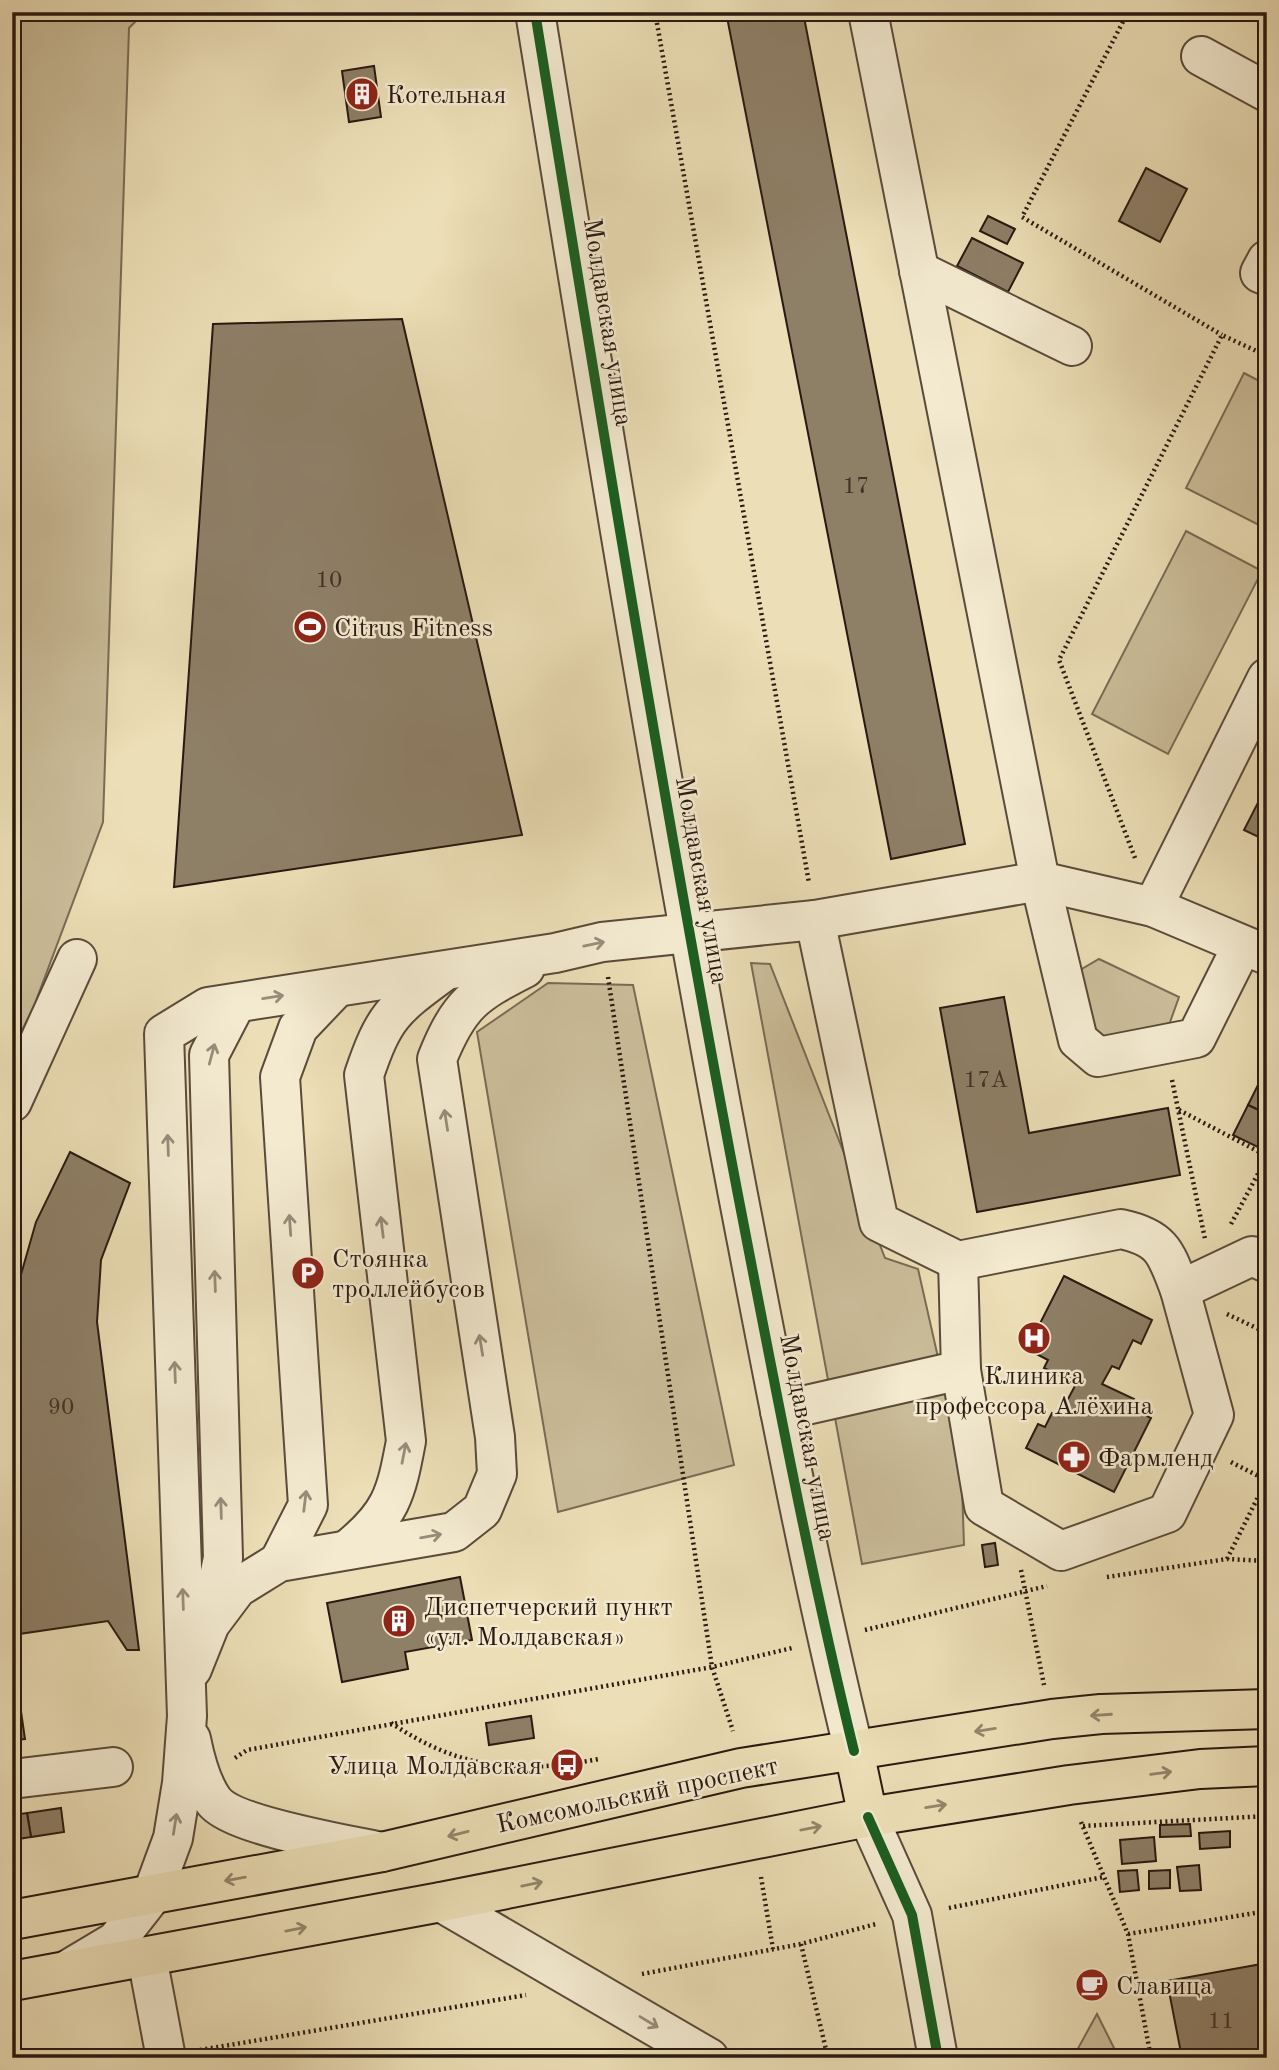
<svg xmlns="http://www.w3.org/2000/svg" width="1279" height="2070" font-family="'Old Standard TT',serif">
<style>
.green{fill:#cbbd9a;stroke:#7a6b56;stroke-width:2}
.building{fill:#8e7f67;stroke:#291911;stroke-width:2}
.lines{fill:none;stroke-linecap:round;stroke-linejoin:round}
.minor-casing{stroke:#5a4a3a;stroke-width:42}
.major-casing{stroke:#291911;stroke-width:42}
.path{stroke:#291911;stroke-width:4.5;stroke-dasharray:2 3.5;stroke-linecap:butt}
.minor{stroke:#f3ead0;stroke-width:38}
.major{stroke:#ecdeb6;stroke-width:38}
.cycleway-casing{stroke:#f3ead0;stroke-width:15}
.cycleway{stroke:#1b5e20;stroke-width:10}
.oneway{stroke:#988c7a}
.oneway2{stroke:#94856c}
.labels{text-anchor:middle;stroke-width:5;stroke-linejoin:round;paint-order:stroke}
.number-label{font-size:23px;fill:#423226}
.poi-label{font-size:26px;fill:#291911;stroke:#f3ead0;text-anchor:start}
.street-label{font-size:26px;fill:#291911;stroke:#f3ead0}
</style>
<rect width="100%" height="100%" fill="#ecdeb6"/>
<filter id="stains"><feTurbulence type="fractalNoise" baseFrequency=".00286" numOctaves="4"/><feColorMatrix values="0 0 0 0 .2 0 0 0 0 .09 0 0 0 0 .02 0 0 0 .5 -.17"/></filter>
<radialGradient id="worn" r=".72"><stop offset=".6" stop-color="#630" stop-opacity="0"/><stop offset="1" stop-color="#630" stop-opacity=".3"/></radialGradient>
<g class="green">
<path d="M12 12H145L129 28 103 822 34 1006 12 1051Z"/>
<path d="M1244 373 1267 385V529L1186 488Z"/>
<path d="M1186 531 1262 571 1168 754 1092 714Z"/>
<path d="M1099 959 1179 997 1169 1025 1105 1040 1090 1027 1075 973Z"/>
<path d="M751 963 770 964 885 1258 918 1269 961 1459 964 1545 862 1564Z"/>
<path d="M548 983 633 985 734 1465 558 1512 477 1032Z"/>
<path d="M1097 2014 1119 2058H1078L1076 2052Z"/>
</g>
<g class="building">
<path d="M726 12H803L965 844 891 859Z"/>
<path d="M374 66 381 117 349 122 342 71Z"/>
<path d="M1146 168 1187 189 1160 242 1119 221Z"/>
<path d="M988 216 1015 229 1007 244 980 231Z"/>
<path d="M972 238 1023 263 1008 292 957 266Z"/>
<path d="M402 319 522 835 174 887 213 324Z"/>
<path d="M1267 785V841L1244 830Z"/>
<path d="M1004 997 1029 1133 1168 1108 1180 1175 977 1212 940 1008Z"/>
<path d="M1267 1067V1114L1248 1105Z"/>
<path d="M1248 1105 1267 1114 1266 1151 1233 1135Z"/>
<path d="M70 1152 130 1183 101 1260 97 1322 139 1650H127L108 1621 12 1635V1448H18L14 1398 18 1285 36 1222Z"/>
<path d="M1064 1276 1152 1320 1141 1344 1133 1340 1119 1369 1112 1366 1102 1384 1134 1399 1130 1407 1151 1418 1114 1492 1026 1448 1038 1424 1045 1427 1052 1413 1059 1416 1076 1384 1044 1368 1048 1360 1027 1349Z"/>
<path d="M995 1543 998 1565 985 1567 982 1545Z"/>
<path d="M460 1577 472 1640 405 1652 408 1669 342 1682 327 1603Z"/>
<path d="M12 1649 25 1739 12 1740Z"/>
<path d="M531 1716 534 1738 489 1745 486 1723Z"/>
<path d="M61 1808 64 1832 31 1837 27 1813Z"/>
<path d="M27 1813 31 1837 12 1840V1815Z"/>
<path d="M1190 1824 1191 1836 1160 1837V1825Z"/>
<path d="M1230 1831V1847L1200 1849 1199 1833Z"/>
<path d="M1154 1837 1156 1861 1122 1864 1120 1840Z"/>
<path d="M1199 1865 1201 1890 1180 1891 1177 1867Z"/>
<path d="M1137 1870 1139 1890 1120 1892 1118 1871Z"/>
<path d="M1170 1870V1888L1149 1889V1871Z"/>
<path d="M1267 1963V2058H1182L1167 1981Z"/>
</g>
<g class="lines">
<defs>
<g id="minor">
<path d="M535 12C599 407 663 802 738 1195 774 1381 809 1567 854 1751"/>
<path d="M868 12 1040 881 1078 1040 1098 1057 1196 1038 1242 946"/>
<path d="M1201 56 1267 92"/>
<path d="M1267 260 1260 273 1267 276"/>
<path d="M919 271 1072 346"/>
<path d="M1153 907 1267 678"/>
<path d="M815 920 879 1222 958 1261 1121 1229C1163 1238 1166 1253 1180 1290L1252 1256 1267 1263"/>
<path d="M12 1102 77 959"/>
<path d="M958 1261 961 1370 984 1506 1061 1551 1167 1513 1214 1415 1180 1290"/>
<path d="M780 1411 961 1370"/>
<path d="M347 1550C391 1515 396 1495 406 1441L364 1075C384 1016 393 1009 442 973"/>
<path d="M279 1562 308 1505 280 1077 298 1028 337 987"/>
<path d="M211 1615 223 1558 209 1055 236 1003"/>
<path d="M192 1669 210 1624 237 1588 279 1562 454 1532 482 1510 497 1474 495 1437 437 1059C459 1004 474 994 525 968"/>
<path d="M191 1739C195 1759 201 1783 213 1800 230 1825 348 1845 382 1852"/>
<path d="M12 1779 113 1767"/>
<path d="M868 1817 912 1915 938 2058"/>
<path d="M441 1902 709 2058"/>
<path d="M147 1957 166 2058"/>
<path d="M69 1969 116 1941 152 1895 173 1838 182 1783 187 1716 164 1034 208 1007 555 953 602 942 815 920 1040 881 1153 907 1267 955"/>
</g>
<g id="major">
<path d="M854 1751 868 1817"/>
<path d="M12 1920 382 1852 741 1768 1052 1719 1101 1714 1267 1709"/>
<path d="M12 1981 441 1902 868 1817 1069 1785 1200 1769 1267 1766"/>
</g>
</defs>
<use href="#minor" class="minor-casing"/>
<use href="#major" class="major-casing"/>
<g class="path">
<path d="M655 12 809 883"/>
<path d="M1128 12 1022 217 1222 335"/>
<path d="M1135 858 1059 660 1222 335 1267 356"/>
<path d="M608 977 712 1667 733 1731"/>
<path d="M1172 1080 1205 1239"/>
<path d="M1179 1110 1267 1156"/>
<path d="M1231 1224 1267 1157"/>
<path d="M1227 1314 1267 1333"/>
<path d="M1231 1462 1266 1480"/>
<path d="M1227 1559 1267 1479"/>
<path d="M1021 1570 1044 1685"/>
<path d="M1107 1577 1227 1559 1267 1561"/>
<path d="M865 1630 1047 1586"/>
<path d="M391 1723C462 1770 516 1774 599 1759"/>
<path d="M235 1758 247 1750 712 1667 792 1648"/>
<path d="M1081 1822 1128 1934 1151 2058"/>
<path d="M1083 1826 1267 1816"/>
<path d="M761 1877 773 1949"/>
<path d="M949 1908 1103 1877"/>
<path d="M1128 1934 1267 1911"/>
<path d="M801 1944 828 2058"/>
<path d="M642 1974 801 1944 876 1924"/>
<path d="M200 2050 526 1995"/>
</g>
<use href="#minor" class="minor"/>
<use href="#major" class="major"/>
<defs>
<g id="cycleway">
<path d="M535 12C599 407 663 802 738 1195 774 1381 809 1567 854 1751"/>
<path d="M868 1817 912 1915 938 2058"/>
</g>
</defs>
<use href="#cycleway" class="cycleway-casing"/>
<use href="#cycleway" class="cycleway"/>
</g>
<defs><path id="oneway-shaft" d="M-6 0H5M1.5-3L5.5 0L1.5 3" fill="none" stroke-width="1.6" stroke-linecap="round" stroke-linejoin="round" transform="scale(1.75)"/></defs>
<g class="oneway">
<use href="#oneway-shaft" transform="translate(594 944) rotate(-12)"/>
<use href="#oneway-shaft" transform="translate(273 997) rotate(-9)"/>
<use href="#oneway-shaft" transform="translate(212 1054) rotate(-75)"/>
<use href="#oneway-shaft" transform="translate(446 1120) rotate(-99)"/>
<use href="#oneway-shaft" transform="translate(168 1145) rotate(-92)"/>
<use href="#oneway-shaft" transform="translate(290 1225) rotate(-94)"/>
<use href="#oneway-shaft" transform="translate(382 1227) rotate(-97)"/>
<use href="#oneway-shaft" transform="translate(215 1281) rotate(-92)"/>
<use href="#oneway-shaft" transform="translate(481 1345) rotate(-99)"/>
<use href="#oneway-shaft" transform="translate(175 1372) rotate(-92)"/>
<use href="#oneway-shaft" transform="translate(404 1453) rotate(-79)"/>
<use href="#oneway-shaft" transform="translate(305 1501) rotate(-83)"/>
<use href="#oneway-shaft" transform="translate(221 1508) rotate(-92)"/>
<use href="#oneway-shaft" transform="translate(431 1536) rotate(-10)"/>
<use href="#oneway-shaft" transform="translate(183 1599) rotate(-92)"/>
<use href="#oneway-shaft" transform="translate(175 1824) rotate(-81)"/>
<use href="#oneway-shaft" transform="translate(649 2022) rotate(31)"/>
</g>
<g class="oneway2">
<use href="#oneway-shaft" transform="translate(1101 1715) rotate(176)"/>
<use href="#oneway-shaft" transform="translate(985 1730) rotate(171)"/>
<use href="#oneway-shaft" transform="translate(1161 1773) rotate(-7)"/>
<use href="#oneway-shaft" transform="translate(936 1806) rotate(-9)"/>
<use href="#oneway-shaft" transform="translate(811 1828) rotate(-11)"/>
<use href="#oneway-shaft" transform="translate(458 1834) rotate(166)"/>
<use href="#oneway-shaft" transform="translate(235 1879) rotate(170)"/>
<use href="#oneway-shaft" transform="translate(532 1884) rotate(-12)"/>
<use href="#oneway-shaft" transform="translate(296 1929) rotate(-11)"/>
</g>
<defs>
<symbol id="building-disc" viewBox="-11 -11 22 22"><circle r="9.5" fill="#8f2418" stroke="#f3ead0"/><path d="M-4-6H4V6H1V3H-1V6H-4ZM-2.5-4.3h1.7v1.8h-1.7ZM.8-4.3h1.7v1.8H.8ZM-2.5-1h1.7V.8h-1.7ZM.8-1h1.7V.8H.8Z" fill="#fff"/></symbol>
<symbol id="stadium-disc" viewBox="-11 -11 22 22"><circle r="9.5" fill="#8f2418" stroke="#f3ead0"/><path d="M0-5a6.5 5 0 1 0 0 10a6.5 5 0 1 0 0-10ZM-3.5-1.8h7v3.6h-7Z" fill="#fff"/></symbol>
<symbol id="parking-disc" viewBox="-11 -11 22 22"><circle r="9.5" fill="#8f2418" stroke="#f3ead0"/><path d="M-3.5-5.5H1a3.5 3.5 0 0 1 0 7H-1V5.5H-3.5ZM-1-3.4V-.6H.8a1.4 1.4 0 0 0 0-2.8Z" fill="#fff"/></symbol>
<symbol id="hospital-disc" viewBox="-11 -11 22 22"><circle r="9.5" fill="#8f2418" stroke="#f3ead0"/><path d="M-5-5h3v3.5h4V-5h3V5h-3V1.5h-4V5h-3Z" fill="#fff"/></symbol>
<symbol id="pharmacy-disc" viewBox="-11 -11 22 22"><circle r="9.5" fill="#8f2418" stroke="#f3ead0"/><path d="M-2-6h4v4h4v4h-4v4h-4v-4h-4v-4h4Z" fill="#fff"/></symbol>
<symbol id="bus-disc" viewBox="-11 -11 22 22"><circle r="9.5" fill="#8f2418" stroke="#f3ead0"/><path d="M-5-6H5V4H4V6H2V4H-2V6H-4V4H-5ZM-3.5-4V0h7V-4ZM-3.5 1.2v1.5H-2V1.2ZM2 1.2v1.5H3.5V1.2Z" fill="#fff"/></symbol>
<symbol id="cafe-disc" viewBox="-11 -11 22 22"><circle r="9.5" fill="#8f2418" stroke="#f3ead0"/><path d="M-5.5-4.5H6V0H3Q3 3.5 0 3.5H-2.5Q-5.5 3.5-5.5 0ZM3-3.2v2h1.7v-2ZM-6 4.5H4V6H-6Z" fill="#fff"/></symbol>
</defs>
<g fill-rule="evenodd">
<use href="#building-disc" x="343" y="75" width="38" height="38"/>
<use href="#stadium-disc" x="291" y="608" width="38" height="38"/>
<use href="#parking-disc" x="289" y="1254" width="38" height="38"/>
<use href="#hospital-disc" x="1015" y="1319" width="38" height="38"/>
<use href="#pharmacy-disc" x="1055" y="1438" width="38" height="38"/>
<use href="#building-disc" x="380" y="1602" width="38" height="38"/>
<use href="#bus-disc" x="548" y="1746" width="38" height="38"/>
<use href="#cafe-disc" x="1073" y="1966" width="38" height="38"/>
</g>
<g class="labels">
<g class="number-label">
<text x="856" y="493">17</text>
<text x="329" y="587">10</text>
<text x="986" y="1087">17А</text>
<text x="61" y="1414">90</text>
<text x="1221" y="2028">11</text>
</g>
<g class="poi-label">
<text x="386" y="103">Котельная</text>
<text x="334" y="636">Citrus Fitness</text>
<text x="332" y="1267">Стоянка<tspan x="332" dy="30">троллейбусов</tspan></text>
<text x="1034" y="1384" text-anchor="middle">Клиника<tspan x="1034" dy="30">профессора Алёхина</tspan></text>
<text x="1098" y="1466">Фармленд</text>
<text x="424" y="1615">Диспетчерский пункт<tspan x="424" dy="30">«ул. Молдавская»</tspan></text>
<text x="542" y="1774" text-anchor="end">Улица Молдавская</text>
<text x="1116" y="1994">Славица</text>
</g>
<g class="street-label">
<text transform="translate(609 322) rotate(81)" y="9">Молдавская улица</text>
<text transform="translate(703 880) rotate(80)" y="9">Молдавская улица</text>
<text transform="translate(809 1437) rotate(79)" y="9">Молдавская улица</text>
<text transform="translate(637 1794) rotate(-12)" y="9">Комсомольский проспект</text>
</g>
</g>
<rect width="1279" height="2070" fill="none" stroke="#ecdeb6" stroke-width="42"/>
<rect x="14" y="14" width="1251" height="2042" fill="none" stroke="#291911" stroke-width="3.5"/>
<rect x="21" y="21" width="1237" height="2028" fill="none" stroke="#291911" stroke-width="2"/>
<rect width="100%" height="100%" filter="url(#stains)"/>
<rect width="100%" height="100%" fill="url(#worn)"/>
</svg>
